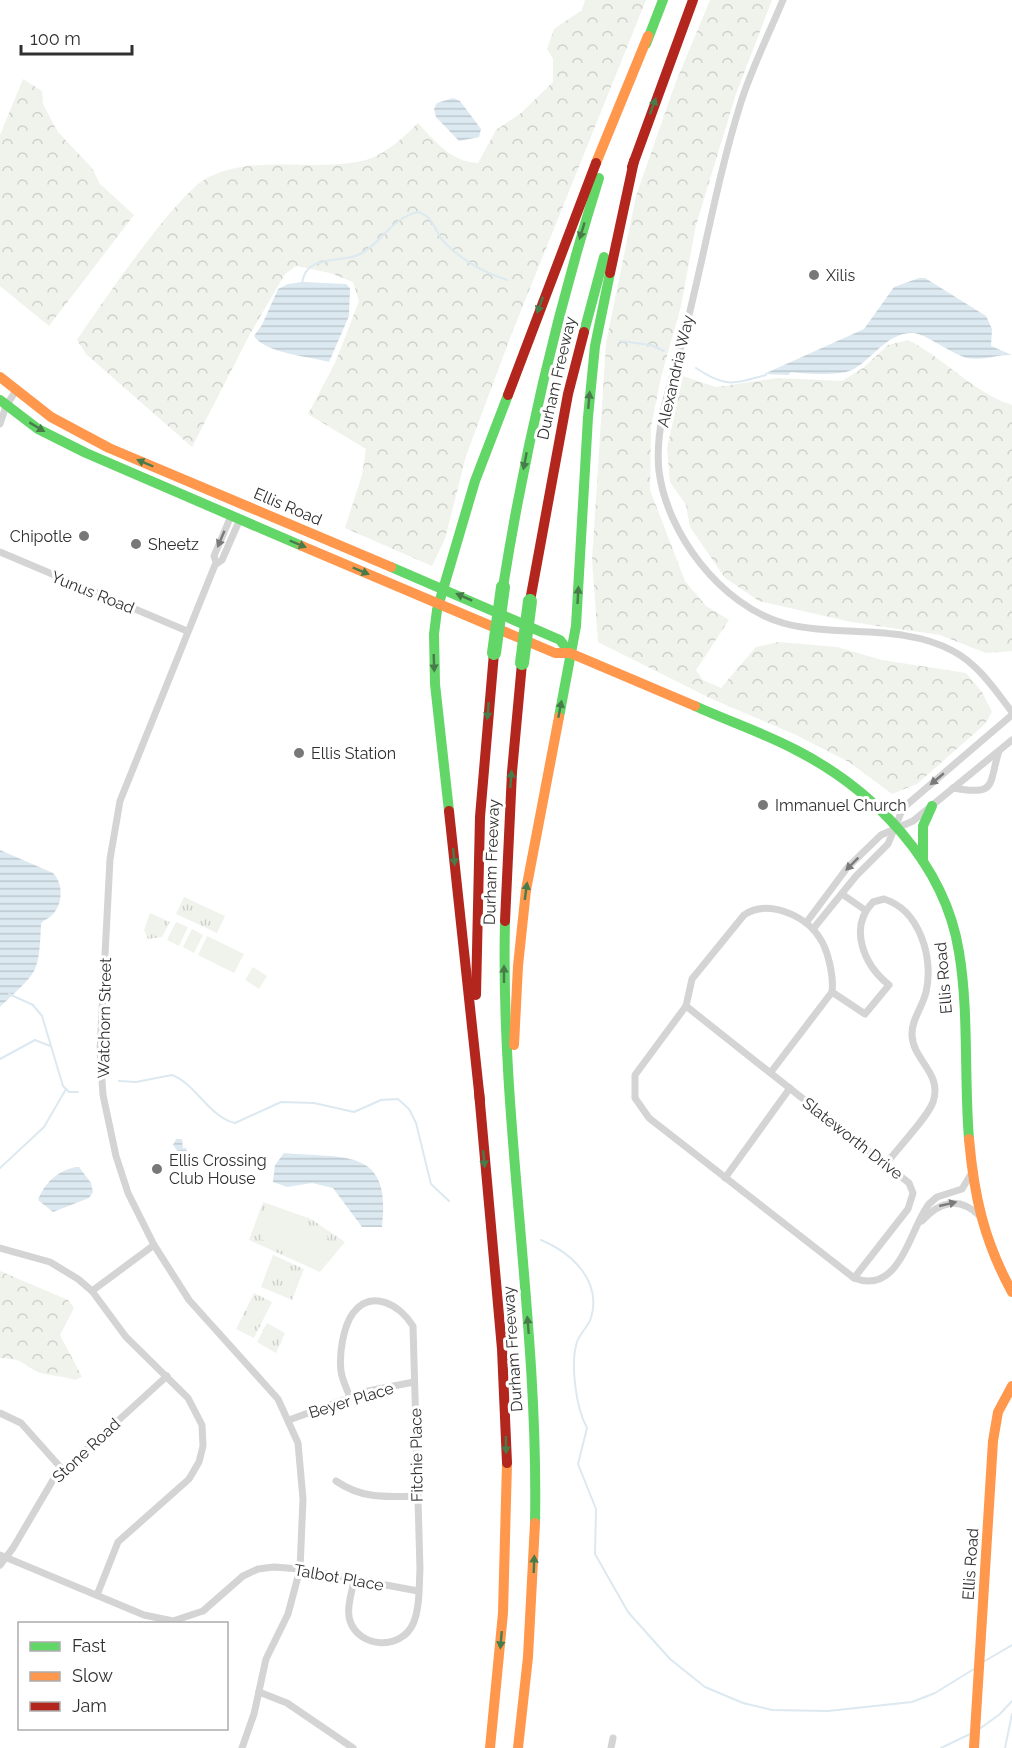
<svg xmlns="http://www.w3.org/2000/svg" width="1012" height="1748" font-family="Raleway,sans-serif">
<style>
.forest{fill:url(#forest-crowns)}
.park{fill:url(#park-tufts)}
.garden{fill:#f0f3ec}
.water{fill:url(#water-rules)}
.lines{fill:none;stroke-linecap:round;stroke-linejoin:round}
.stream{stroke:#dce9f0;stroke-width:2}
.street{stroke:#d4d4d4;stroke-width:7}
.fast{stroke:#63d668;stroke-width:10}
.slow{stroke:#ff974d;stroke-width:10}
.jam{stroke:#b3261e;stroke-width:10}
.fast-bridge{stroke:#63d668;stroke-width:14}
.oneway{fill:#477b49}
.oneway2{fill:#7a7a7a}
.poi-dot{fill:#787878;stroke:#fff;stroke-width:2}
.labels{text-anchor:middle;stroke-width:6;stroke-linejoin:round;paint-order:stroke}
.poi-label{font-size:16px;fill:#303030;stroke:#fff;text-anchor:start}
.street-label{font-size:16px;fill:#303030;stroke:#fff}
</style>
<defs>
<pattern id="forest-crowns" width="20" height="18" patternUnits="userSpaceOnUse" patternTransform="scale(1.5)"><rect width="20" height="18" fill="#f0f3ec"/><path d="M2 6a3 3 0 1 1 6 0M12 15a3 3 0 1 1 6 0" fill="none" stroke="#ced1cb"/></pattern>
<pattern id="park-tufts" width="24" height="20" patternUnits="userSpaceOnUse" patternTransform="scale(1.5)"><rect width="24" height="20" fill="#f0f3ec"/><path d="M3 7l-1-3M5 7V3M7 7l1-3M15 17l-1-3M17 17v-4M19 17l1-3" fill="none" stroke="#ced1cb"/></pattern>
<pattern id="water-rules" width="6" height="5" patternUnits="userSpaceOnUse" patternTransform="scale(1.5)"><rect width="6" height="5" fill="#dce9f0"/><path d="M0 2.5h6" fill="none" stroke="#bdc8ce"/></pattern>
</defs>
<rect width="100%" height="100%" fill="#fff"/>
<g class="forest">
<path d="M585 0H646L512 333 466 456 445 539 432 566 345 528 362 475 366 449 308 414 335 363 359 301 353 282 330 273 296 266 285 274 250 334 192 447 86 354 77 340C100 306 177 192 209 177 257 154 311 172 362 161 384 156 403 138 418 123 436 142 451 162 478 163L496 130 521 113 553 82V59L547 49 554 29 582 10Z"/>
<path d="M710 0H772L736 94 696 225 681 306 661 377 651 427 650 490 685 581 706 606 729 620 696 670 703 680 721 688 756 647 778 642 837 647 882 660 966 673 982 692 992 712 985 724 917 784 892 794 849 762 794 734 712 699 598 642 592 560 606 343 636 196 675 84Z"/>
<path d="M23 79 42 91 43 104 57 131 92 168 100 184 134 215 49 326 0 286V135Z"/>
<path d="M908 340C944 358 974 393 1012 405V651L986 653 940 635 851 622 759 601 725 578 690 527 686 505 670 482 667 448 683 376 716 387 778 378 842 381 863 368 888 345Z"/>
<path d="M0 1271 68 1300 74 1308 60 1335 82 1377 75 1380C63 1376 52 1376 41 1373 21 1366 28 1359 0 1358Z"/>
</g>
<g class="park">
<path d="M184 897 225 916 217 933 176 914Z"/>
<path d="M150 913 170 922 162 937 148 939 144 930Z"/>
<path d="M263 1202 311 1219 345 1242 320 1272 249 1240Z"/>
<path d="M273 1255 304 1269 292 1300 261 1287Z"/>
<path d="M254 1293 272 1302 254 1338 236 1329Z"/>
<path d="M267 1323 285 1333 276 1353 257 1342Z"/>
</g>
<g class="garden">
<path d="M176 922 188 927 179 946 167 940Z"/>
<path d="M192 929 203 935 194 953 183 947Z"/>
<path d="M207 936 244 954 234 973 198 955Z"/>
<path d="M253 967 267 976 259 989 245 980Z"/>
<path d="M274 1212 328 1237 316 1264 261 1239Z"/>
<path d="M255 1301 265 1307 253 1330 242 1324Z"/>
</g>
<g class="water">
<path d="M453 98 460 101 481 129 479 137 459 141 436 117 434 109 437 103Z"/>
<path d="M919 278H925L986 316 992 329 991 346 1012 355C997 354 982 361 967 358 952 354 924 333 913 333 887 332 872 360 852 370 839 376 803 374 791 372L788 375 764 374 864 329 894 287Z"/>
<path d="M302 282 346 284 350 288 349 316 329 362C309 356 266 354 254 336L262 325 278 289 288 284Z"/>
<path d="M0 850 53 873C64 884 63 906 51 916 47 920 44 919 41 924 39 977 36 972 0 1007Z"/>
<path d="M176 1139H182L183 1148H186L188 1154 185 1156 189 1161 185 1166 180 1164 179 1153 173 1145Z"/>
<path d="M284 1153C344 1159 392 1146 382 1227H362L333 1188 312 1183 287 1187 273 1182 275 1165Z"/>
<path d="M79 1167 91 1183 93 1192 89 1198 53 1212 38 1200C44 1183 60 1168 79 1167Z"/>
</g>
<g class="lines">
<g class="stream">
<path d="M302 285C304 254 338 263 358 255 382 244 389 219 418 212 435 217 434 232 445 243 462 260 485 273 507 280"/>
<path d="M620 341 651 345 664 351"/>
<path d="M696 368C726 388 733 384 766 375"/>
<path d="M9 994 33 1005 42 1016 63 1086 69 1092H78"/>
<path d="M0 1059 35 1040 50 1046"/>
<path d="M119 1081 136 1082 172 1075C196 1084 210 1118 235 1123L281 1102 314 1103 354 1112 381 1100 398 1099 409 1109 416 1123 431 1184 449 1201"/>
<path d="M0 1168 44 1127 66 1089"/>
<path d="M541 1240C572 1253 602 1281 591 1318 588 1327 580 1333 577 1342 570 1364 576 1408 587 1428L578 1464 596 1509 595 1554 628 1612 670 1659 705 1687 743 1703 772 1710 828 1711 912 1702 935 1693 974 1669"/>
<path d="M983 1662 1012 1645"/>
<path d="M978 1730 1000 1714 1012 1701"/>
<path d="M941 1748 970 1734"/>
<path d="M1005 1748 1012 1714"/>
</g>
<g class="street">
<path d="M783 0C769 34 752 67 741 102 717 178 704 258 684 335 673 378 654 425 659 471 667 534 721 605 783 623 837 638 902 623 953 651 978 664 995 690 1012 712"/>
<path d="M0 424 6 406 15 392"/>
<path d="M240 519 222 560 215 565 120 801 110 859 100 1051 103 1095 116 1156 128 1193 154 1245 189 1300 278 1399 298 1443 303 1499 300 1569 288 1614 266 1659 254 1714 242 1748"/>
<path d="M0 552 187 631"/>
<path d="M216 562 214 556 231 516"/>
<path d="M953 788C998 796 988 785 999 751"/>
<path d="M842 894 865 910"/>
<path d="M806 923 847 868 881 835 913 821 1012 740"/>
<path d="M813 929 856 876 888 844 903 808 1012 715"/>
<path d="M832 992 865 1014 889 985C864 965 848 928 873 902L884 899C920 910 934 959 926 992 923 1006 911 1020 912 1035 913 1061 943 1073 933 1102 928 1117 897 1149 886 1164"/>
<path d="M686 1006 635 1075V1098L649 1118 854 1278C900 1296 909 1230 929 1204L937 1197 962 1189 971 1174"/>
<path d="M686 1006 909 1183 913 1193 908 1209 854 1278"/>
<path d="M686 1006 692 979 744 915C767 899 805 915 819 937 828 949 834 977 832 992L771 1072"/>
<path d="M725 1178 790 1088"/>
<path d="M922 1221C940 1201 959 1196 980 1216"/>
<path d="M0 1248 50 1262 78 1279 92 1291 126 1337 188 1398 202 1425 203 1446 199 1462 189 1479 118 1542 97 1595"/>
<path d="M92 1291 154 1245"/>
<path d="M350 1397C347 1389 342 1380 341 1371 339 1354 343 1327 353 1313 372 1288 401 1306 413 1326L420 1569C419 1586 420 1608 413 1624 401 1650 360 1649 350 1621 346 1609 352 1592 354 1580"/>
<path d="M0 1413 21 1423 62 1469"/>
<path d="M289 1420 368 1391 414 1382"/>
<path d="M336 1481C362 1499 386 1497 417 1496"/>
<path d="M0 1555 144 1615 173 1621 203 1611 243 1576 258 1569 274 1567 300 1569 418 1591"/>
<path d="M0 1565 13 1548 53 1480 167 1376"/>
<path d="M259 1692 287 1703 353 1748"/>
<path d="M611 1748 613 1738"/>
</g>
<g class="fast">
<path d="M646 44 663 0"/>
<path d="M584 332 604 257"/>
<path d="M0 400 38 429 86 453 302 546"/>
<path d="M391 567 560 640 570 653"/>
<path d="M503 587C525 448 557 312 599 178"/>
<path d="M695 706C728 721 764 733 796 750 874 790 945 863 959 952 969 1011 964 1078 969 1139"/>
<path d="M559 717 576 626 588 417 595 346 610 273"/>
<path d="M449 811 435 684 434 634 437 610 475 481 508 395"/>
<path d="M923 861V826L932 806"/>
<path d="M505 921C500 1123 539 1321 535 1523"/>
</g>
<g class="slow">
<path d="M596 163 648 36"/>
<path d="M0 377 51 417 109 448 391 567"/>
<path d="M302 546 555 653H570L695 706"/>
<path d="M514 1045 518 966 526 890 559 717"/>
<path d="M969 1139C974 1196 984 1241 1012 1292"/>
<path d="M490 1748 503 1613 507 1463"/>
<path d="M518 1748 528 1657 535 1523"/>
<path d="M974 1748 993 1441 998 1412 1012 1386"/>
</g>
<g class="jam">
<path d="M632 167 693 0"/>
<path d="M610 273 634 161"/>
<path d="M508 395 596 163"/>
<path d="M530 601 568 394 584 332"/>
<path d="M449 811 480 1101"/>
<path d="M505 921 512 772 522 663"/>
<path d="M476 995 480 817 494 653"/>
<path d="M479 1092 502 1349 507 1463"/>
</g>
<g class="fast-bridge">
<path d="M494 653 503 587"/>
<path d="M522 663 530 601"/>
</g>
</g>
<defs><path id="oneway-solid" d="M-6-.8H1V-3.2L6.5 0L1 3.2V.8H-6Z" transform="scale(1.5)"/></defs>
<g class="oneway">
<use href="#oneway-solid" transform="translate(653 106) rotate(-70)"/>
<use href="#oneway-solid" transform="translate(582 231) rotate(107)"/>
<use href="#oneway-solid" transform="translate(540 305) rotate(110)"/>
<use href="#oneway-solid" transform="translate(589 400) rotate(-85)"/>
<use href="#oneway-solid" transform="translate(37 427) rotate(31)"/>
<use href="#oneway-solid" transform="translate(525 461) rotate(101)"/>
<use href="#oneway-solid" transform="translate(145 463) rotate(-157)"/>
<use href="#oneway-solid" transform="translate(298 544) rotate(23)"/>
<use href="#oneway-solid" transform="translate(361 571) rotate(23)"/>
<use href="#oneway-solid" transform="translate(578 595) rotate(-87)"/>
<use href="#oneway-solid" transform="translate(464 597) rotate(-156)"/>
<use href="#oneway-solid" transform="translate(434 663) rotate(88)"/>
<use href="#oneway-solid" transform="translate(560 709) rotate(-79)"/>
<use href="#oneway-solid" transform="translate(488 711) rotate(95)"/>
<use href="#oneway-solid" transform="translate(511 779) rotate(-86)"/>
<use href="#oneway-solid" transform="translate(454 857) rotate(84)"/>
<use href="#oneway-solid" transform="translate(526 891) rotate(-82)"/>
<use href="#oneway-solid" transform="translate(504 974) rotate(-90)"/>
<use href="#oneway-solid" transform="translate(484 1159) rotate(85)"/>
<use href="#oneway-solid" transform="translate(528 1325) rotate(-95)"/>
<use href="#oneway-solid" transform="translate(506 1445) rotate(89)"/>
<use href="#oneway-solid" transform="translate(534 1564) rotate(-88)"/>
<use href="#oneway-solid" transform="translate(501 1640) rotate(95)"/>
</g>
<g class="oneway2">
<use href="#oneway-solid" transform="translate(221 539) rotate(113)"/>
<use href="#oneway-solid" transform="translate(937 779) rotate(140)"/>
<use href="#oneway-solid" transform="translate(852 864) rotate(135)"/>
<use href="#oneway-solid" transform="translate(948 1204) rotate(-13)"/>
</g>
<g class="poi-dot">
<circle cx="814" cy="275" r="6"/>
<circle cx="84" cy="536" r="6"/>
<circle cx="136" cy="544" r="6"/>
<circle cx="299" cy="753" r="6"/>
<circle cx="763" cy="805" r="6"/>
<circle cx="157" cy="1169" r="6"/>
</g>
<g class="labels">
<g class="poi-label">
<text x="826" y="281">Xilis</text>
<text x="72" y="542" text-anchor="end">Chipotle</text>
<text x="148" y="550">Sheetz</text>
<text x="311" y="759">Ellis Station</text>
<text x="775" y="811">Immanuel Church</text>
<text x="169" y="1166">Ellis Crossing<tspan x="169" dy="18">Club House</tspan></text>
</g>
<g class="street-label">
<text transform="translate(675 371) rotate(-77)" y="6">Alexandria Way</text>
<text transform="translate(556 378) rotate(-77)" y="6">Durham Freeway</text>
<text transform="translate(288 506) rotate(23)" y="6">Ellis Road</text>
<text transform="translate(93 592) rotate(22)" y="6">Yunus Road</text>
<text transform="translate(491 862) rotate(-88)" y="6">Durham Freeway</text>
<text transform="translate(943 978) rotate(-95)" y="6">Ellis Road</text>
<text transform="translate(104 1018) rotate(-89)" y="6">Watchorn Street</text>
<text transform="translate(853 1138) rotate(38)" y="6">Slateworth Drive</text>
<text transform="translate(512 1349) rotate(-94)" y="6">Durham Freeway</text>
<text transform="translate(351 1400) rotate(-17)" y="6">Beyer Place</text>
<text transform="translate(86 1450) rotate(-43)" y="6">Stone Road</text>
<text transform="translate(416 1455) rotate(-91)" y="6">Fitchie Place</text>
<text transform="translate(970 1564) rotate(-86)" y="6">Ellis Road</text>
<text transform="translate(339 1577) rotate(10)" y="6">Talbot Place</text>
</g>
</g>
<rect x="18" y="1622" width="210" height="108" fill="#ffffff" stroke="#acacac" stroke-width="1.5"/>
<rect x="30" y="1642" width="30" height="9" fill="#63d668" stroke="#acacac" stroke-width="1.5"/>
<text x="72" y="1652" font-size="18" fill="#303030">Fast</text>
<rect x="30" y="1672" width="30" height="9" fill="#ff974d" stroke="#acacac" stroke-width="1.5"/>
<text x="72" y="1682" font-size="18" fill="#303030">Slow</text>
<rect x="30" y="1702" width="30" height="9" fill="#b3261e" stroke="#acacac" stroke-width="1.5"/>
<text x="72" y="1712" font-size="18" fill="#303030">Jam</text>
<path d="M21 45v9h111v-9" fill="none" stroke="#303030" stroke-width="3"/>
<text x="30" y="45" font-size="18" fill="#303030" stroke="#ffffff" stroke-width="4.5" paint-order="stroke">100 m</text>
</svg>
